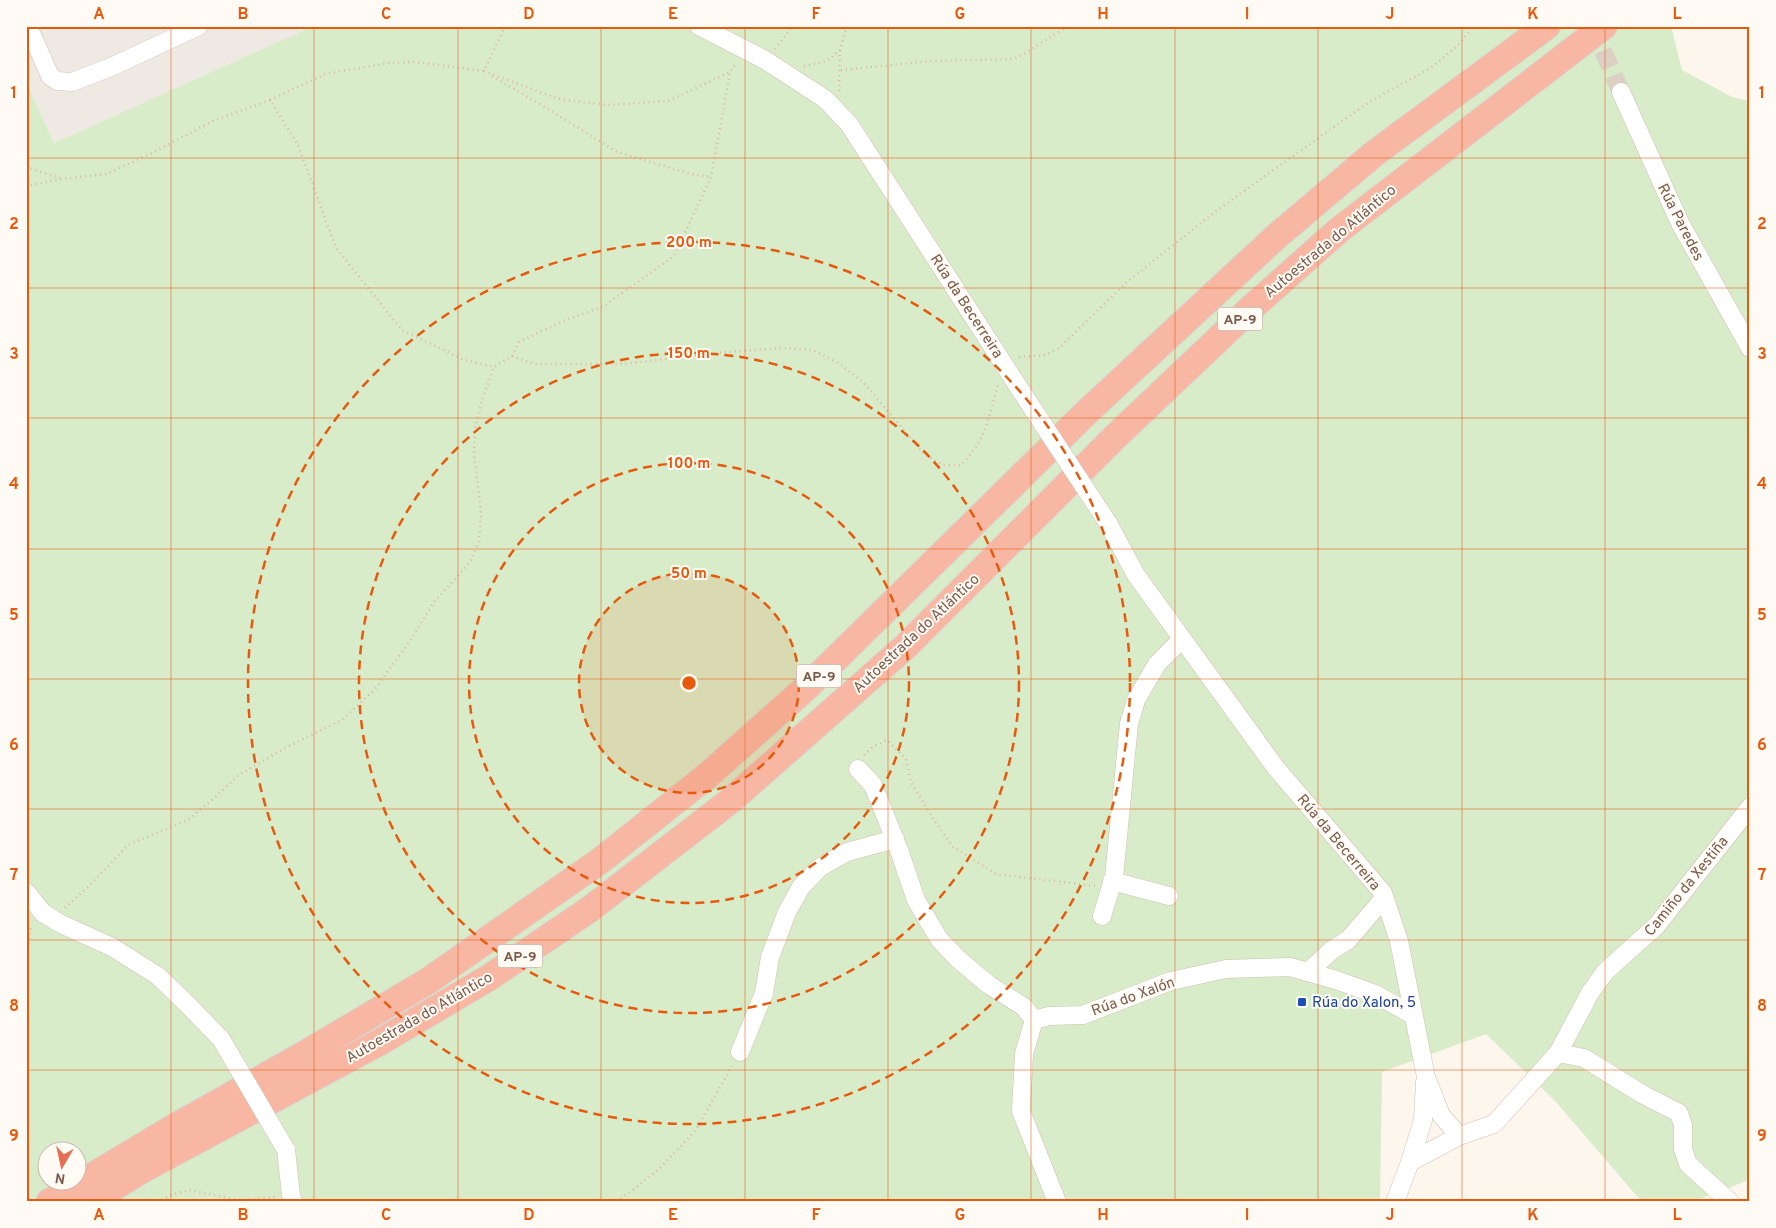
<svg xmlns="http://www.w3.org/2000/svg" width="1776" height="1228" font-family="Overpass,sans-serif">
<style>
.industrial{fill:#efe9e4}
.green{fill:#d8ecc9;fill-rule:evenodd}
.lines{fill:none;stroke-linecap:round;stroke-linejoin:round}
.minor-tunnel{stroke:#dcd0c4;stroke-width:18;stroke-dasharray:18 9;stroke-linecap:butt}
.minor-casing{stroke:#d1beb0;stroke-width:19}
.highway-casing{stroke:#dad1cd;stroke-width:28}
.path{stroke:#d9b8a5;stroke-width:2.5;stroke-dasharray:1 4;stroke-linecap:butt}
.minor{stroke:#fff;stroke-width:18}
.highway{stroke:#f7b7a3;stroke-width:26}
.minor-bridge-casing{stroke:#d1beb0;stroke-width:19;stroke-linecap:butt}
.minor-bridge{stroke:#fff;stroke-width:18}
.grid{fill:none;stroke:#e8590c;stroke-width:1;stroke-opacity:0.55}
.ring{fill:none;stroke:#e8590c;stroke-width:2.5;stroke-dasharray:9 6}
.transit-dot{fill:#1a4fb4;stroke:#fffaf3;stroke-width:2}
.labels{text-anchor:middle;stroke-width:4;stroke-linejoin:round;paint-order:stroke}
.shield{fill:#fffaf3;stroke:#a28b7f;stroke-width:1}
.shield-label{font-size:14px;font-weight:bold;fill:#7a5c4d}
.street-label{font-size:15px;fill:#7a5c4d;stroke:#fffaf3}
.transit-label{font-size:15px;fill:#164399;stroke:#fffaf3;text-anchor:start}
.centre{fill:#e8590c;stroke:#fffaf3;stroke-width:2.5}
.ring-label{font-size:15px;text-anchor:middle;font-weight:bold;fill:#e8590c;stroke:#fffaf3;stroke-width:4;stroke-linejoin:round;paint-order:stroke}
.neatline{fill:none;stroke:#e8590c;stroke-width:2}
.grid-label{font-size:16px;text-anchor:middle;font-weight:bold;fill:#e8590c}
</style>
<rect width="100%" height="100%" fill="#fdf6ec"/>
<path class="industrial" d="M26 26H313L54 143 26 82Z"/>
<path class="green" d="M313 26H1671L1682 70 1732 97 1750 101V1177L1746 1181 1692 1202H1642L1555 1101 1486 1034 1382 1072 1380 1202H26V82L54 143ZM48 1150H78V1180H48Z"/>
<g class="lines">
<path class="minor-tunnel" d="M1592 26 1621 92"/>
<defs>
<g id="minor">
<path d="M28 26 50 76 57 81 72 82 111 67 199 26"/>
<path d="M699 26 765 60 779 69 825 99 849 124 1023 394"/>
<path d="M1621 92 1680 223 1750 348"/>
<path d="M1108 523 1136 575 1276 768 1383 893 1399 941 1426 1077 1441 1115 1459 1136"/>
<path d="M858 769 873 785 899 850 916 900 939 939 958 959 989 985 1024 1007 1034 1020"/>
<path d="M1112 881 1169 896"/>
<path d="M26 892 43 913 61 924 112 947 158 976 188 1005 221 1039"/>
<path d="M1102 916 1114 877 1129 724 1136 700 1157 664 1182 639"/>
<path d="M1308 972 1332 950 1348 940 1384 898"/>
<path d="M740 1052 764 993 770 957 787 912 801 887 819 868 847 852 895 839"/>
<path d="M1558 1053 1584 1058 1642 1094 1679 1113 1683 1125V1149L1688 1164 1730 1202"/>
<path d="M286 1150 291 1195 293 1202"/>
<path d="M1410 1162 1459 1136 1494 1124 1558 1053 1590 993 1605 972 1657 925 1750 807"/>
<path d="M1057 1202 1021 1111 1024 1054 1034 1020 1049 1016 1083 1015 1171 981 1226 969 1290 967 1336 980 1375 994 1413 1015"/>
<path d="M1395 1202 1410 1162 1423 1120 1425 1082"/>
</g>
<g id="highway">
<path d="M49 1202 176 1126 303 1055 428 981 600 861 707 776 807 687 1089 410 1278 235 1375 153 1547 26"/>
<path d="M90 1202 142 1170 380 1042 490 977 590 909 730 801 906 646 1116 436 1249 310 1339 230 1604 26"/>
</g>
</defs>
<use href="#minor" class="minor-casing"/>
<use href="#highway" class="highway-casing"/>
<g class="path">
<path d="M1469 26V31"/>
<path d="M775 49 793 26"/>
<path d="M804 66 827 61 840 50"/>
<path d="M841 70 930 61 1013 59 1022 55 1068 26"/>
<path d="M484 71 559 99 608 105 668 101 730 72"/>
<path d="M492 76 548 109 617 152 691 174 711 177"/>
<path d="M839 91 840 50 847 26"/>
<path d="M270 100 325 74 389 63 416 62 484 71 505 26"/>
<path d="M26 167 60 178"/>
<path d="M26 186 62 179 106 174 148 155 213 121 270 100 298 145 336 248 402 330 462 359 494 367 512 356 519 342 561 322 604 306 674 256 711 177 730 72 736 63"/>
<path d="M512 356 534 364H624L726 352 782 348 812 350 839 363 863 382 924 454 943 465H961C985 442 989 416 998 385"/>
<path d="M1019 357 1046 355 1059 348 1127 282 1216 211 1369 102 1431 68 1457 46 1474 26"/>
<path d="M864 755 874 746 887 740 906 759 911 782 932 817 953 847 996 874 1096 886"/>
<path d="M65 908 91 884 128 845 188 820 212 800 240 774 289 746 342 720 375 689 410 641 434 602 470 562 479 541 481 513 474 453 475 428 483 397 494 367"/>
<path d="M26 964 31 925"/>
<path d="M157 1202 171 1195 189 1190 238 1200 275 1197"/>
<path d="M617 1202 657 1171 695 1131 732 1066"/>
</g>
<use href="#minor" class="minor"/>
<use href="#highway" class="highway"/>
<defs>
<g id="minor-bridge">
<path d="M1023 394 1108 523"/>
<path d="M221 1039 286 1150"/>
</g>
</defs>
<use href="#minor-bridge" class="minor-bridge-casing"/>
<use href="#minor-bridge" class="minor-bridge"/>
</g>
<path class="grid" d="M171 26V1202M314 26V1202M458 26V1202M601 26V1202M745 26V1202M888 26V1202M1031 26V1202M1175 26V1202M1318 26V1202M1462 26V1202M1605 26V1202M26 158H1750M26 288H1750M26 418H1750M26 549H1750M26 679H1750M26 809H1750M26 940H1750M26 1070H1750"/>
<circle cx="689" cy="683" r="110" fill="#e8590c" fill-opacity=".12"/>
<g class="ring">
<circle cx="689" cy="683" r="110"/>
<circle cx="689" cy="683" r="220"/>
<circle cx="689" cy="683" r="330"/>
<circle cx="689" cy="683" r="441"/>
</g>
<rect class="transit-dot" x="1297" y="997" width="10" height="10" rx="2.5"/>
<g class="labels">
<g class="shield">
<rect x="1217.5" y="307.5" width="45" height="23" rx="4"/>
<rect x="796.5" y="664.5" width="45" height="23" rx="4"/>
<rect x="497.5" y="944.5" width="45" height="23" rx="4"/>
</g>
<g class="shield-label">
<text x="1240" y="324">AP-9</text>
<text x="819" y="681">AP-9</text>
<text x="520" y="961">AP-9</text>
</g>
<g class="street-label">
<text transform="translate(1681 222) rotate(63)" y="5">Rúa Paredes</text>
<text transform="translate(1330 241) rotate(-40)" y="5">Autoestrada do Atlántico</text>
<text transform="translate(967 306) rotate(57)" y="5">Rúa da Becerreira</text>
<text transform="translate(916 633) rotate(-43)" y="5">Autoestrada do Atlántico</text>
<text transform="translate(1339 842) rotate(50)" y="5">Rúa da Becerreira</text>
<text transform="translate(1686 886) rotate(-51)" y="5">Camiño da Xestiña</text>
<text transform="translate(1133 996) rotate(-20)" y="5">Rúa do Xalón</text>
<text transform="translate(419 1017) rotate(-30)" y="5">Autoestrada do Atlántico</text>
</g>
<g class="transit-label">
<text x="1312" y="1007">Rúa do Xalon, 5</text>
</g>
</g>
<circle cx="689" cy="683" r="8" class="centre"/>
<g class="ring-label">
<text x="689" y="247">200 m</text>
<text x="689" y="358">150 m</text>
<text x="689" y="468">100 m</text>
<text x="689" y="578">50 m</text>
</g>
<rect width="1776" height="1228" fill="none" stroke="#fffaf3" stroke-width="55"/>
<g transform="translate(62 1166) rotate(189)"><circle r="24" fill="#fffaf3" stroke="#cabbb1"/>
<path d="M0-4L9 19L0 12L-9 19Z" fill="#e76f51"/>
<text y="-8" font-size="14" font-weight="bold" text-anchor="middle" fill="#7a5c4d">N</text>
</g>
<rect x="28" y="28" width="1720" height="1172" class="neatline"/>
<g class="grid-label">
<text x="99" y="19">A</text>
<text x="243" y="19">B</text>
<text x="386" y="19">C</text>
<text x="529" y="19">D</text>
<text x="673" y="19">E</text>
<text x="816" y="19">F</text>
<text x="960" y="19">G</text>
<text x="1103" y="19">H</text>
<text x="1247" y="19">I</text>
<text x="1390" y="19">J</text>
<text x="1533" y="19">K</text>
<text x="1677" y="19">L</text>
<text x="14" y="98">1</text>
<text x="1762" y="98">1</text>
<text x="14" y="229">2</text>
<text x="1762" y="229">2</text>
<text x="14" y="359">3</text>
<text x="1762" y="359">3</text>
<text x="14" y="489">4</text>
<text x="1762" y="489">4</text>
<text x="14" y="620">5</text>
<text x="1762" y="620">5</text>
<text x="14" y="750">6</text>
<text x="1762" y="750">6</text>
<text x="14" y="880">7</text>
<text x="1762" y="880">7</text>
<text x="14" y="1011">8</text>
<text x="1762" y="1011">8</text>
<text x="14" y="1141">9</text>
<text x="1762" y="1141">9</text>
<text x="99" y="1220">A</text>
<text x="243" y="1220">B</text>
<text x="386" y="1220">C</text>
<text x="529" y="1220">D</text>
<text x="673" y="1220">E</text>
<text x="816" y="1220">F</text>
<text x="960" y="1220">G</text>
<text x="1103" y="1220">H</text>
<text x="1247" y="1220">I</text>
<text x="1390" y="1220">J</text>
<text x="1533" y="1220">K</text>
<text x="1677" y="1220">L</text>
</g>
</svg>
